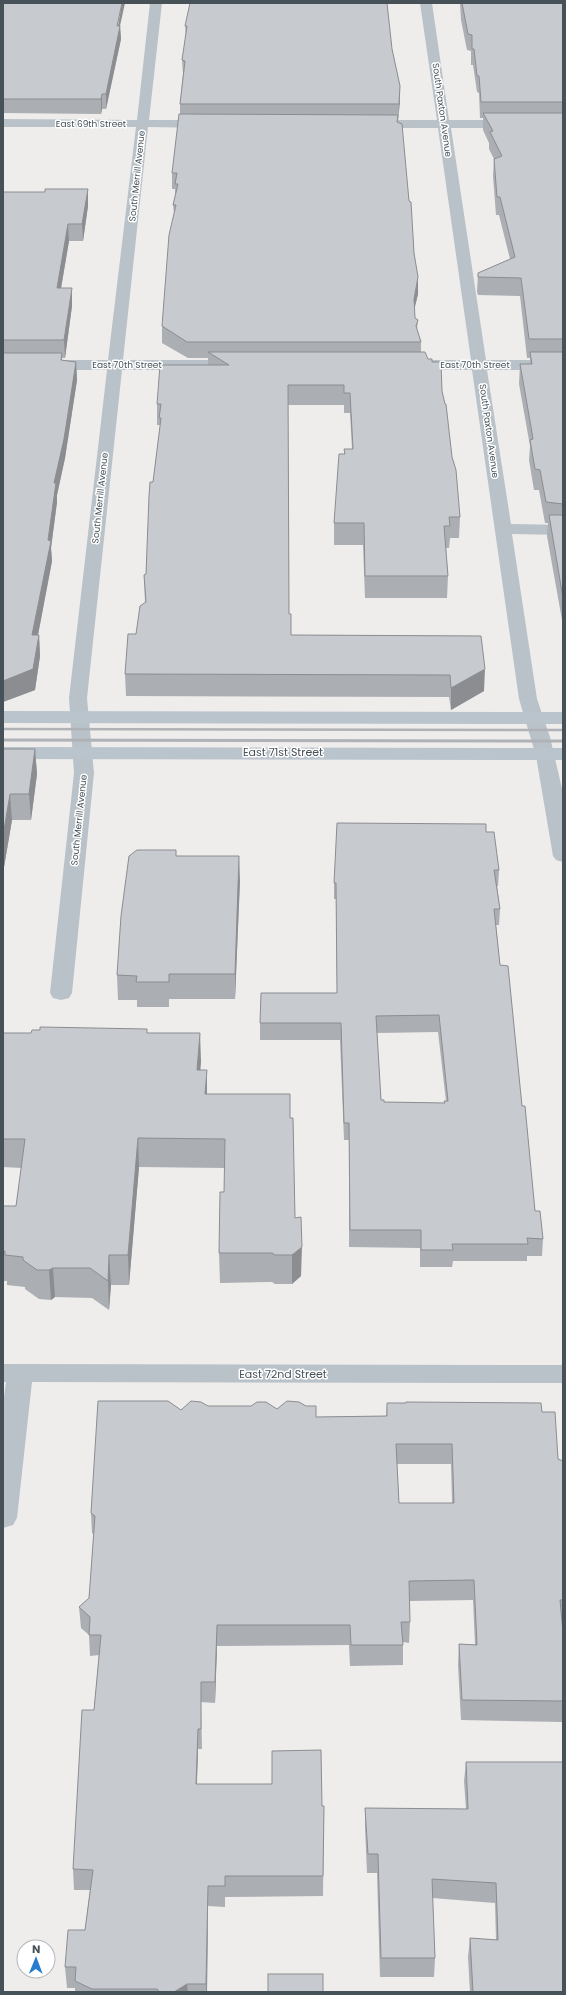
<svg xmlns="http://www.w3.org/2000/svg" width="566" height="1995" font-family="Poppins,sans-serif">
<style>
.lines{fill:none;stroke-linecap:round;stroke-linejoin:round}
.street{fill:#b8c2c8;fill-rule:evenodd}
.secondary{fill:#b9c4cd;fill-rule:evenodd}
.rail-far1{stroke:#afb2b6;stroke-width:2.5}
.rail{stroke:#afb2b6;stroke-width:3}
.wall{fill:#abaeb2;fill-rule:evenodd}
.shaded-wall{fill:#8b8d91}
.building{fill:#c7cacf;stroke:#8b8d91;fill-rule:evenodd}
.labels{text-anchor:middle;stroke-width:3;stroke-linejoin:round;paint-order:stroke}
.far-street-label{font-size:9px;fill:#465158;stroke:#fff}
.street-label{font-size:11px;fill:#465158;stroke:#fff}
</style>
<rect width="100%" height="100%" fill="#efecec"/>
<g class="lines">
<g class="street">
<path d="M150 3H162L149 120H208L214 124 208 128 148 127 123 360H238L243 362 246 365 243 368 238 370H122L87 698 94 773 72 993 69 998 61 1000 53 998 50 993 74 773 69 698 107 370H3V360H108L136 127H3V119L137 120Z"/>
<path d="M420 3H432L449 120H563V128H451L486 360H563V370H487L511 524 563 525V535L512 534 537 699 550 737 563 793V862L556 860 553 856 536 756 519 699 472 370H412L407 368 404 365 407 362 412 360H471L438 128H372L366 124 372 120H437Z"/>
<path d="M3 1364 563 1365V1383L32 1382 17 1518 13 1525 3 1528V1405L6 1382H3Z"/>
</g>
<g class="secondary">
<path d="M3 711 563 712V724L3 723Z"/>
<path d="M3 747 563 748V760L3 759Z"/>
</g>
<path class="rail-far1" d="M3 729 563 730"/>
<path class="rail" d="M3 740 563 741"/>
</g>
<g class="wall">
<path d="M3 3 120 26 121 39 106 109H102L101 114 3 113Z"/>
<path d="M460 3H563V620H562L547 536 548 523H545L539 490H534L529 460 530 446 519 384 520 364H530V358H527L520 296 478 295 477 292 478 273 510 259 499 215H496L493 176 494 159 489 149V143L483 130V118H480L479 93 477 92 473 65H471V51L467 50 461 20Z"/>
<path d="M185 26 392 49 400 86V101L398 123 414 253 418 277V294L414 310 415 318 418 320 417 329 421 342V352L428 359 432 362 442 391 460 517 459 538H450L449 548H446L448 576 447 598H365L363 545H334V523L344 454V449H352L350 413H344V405H288L289 614 291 635 481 636 484 691 451 710 449 697 126 696 125 674 145 603 144 575 146 574 153 482 160 430V425H157V404L208 365V358H188L162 343V326L174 213 173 205 175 196V189H172V173L180 114V104L183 74 182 60 186 37Z"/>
<path d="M88 189V206L83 241H69L61 288 72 306 65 358H62V360L76 362 77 380 65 458 57 495V502L51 548 52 561 38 635H39L40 656 35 690 3 702V192H45Z"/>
<path d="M3 749H35L37 774 31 820H12L3 873Z"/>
<path d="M486 832 499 870 498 886H497L500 909 499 925H496L500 965 522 1106 535 1211 543 1239 542 1256H527V1261H453L452 1267H420V1248L349 1247V1140H344L340 1040H260V1023L337 993 336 899H334V883ZM438 1032 446 1101 444 1103 384 1102 381 1100 377 1033Z"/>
<path d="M176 850V856L240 880 235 999H169V1007H137V1000H118L117 975Z"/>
<path d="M3 1033H147L201 1061 200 1070 207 1094 290 1118 295 1218 301 1276 292 1284H275L272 1282 220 1283 219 1253 224 1192 225 1168 139 1167 129 1285H111L109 1310 92 1298 55 1297 51 1300 39 1299 25 1289V1287L7 1285V1281H3V1206H16L22 1168 3 1167Z"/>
<path d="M387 1403 542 1412 558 1459 563 1461V1620H562L563 1632V1722L461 1720 458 1665 459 1644 475 1645 473 1600 409 1601 410 1622 409 1643 403 1642V1665L350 1666 349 1645 217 1646 215 1703 201 1702 202 1749H198L197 1784H272V1751L322 1806H324L323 1896 225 1897V1907L208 1906 207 1992H75V1988H67L65 1967 85 1930 90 1890H74L73 1869 94 1710 99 1655 90 1656 89 1635 81 1628 79 1607 89 1598 94 1535 92 1533 91 1513 181 1410 208 1406 277 1409 316 1417 386 1416ZM397 1464H451L452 1503H399Z"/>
<path d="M466 1762 563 1992H470L468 1957 470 1938 496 1940 495 1903 432 1898 435 1958 434 1977H380L377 1873H367L365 1827V1808L466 1809 464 1781Z"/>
</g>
<g class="shaded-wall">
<path d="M122 3H125L120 26 121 39 106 109V94Z"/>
<path d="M400 86V101L398 118 399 104Z"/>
<path d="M102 94V109L101 114V99Z"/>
<path d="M88 189V206L83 241 82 224Z"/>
<path d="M68 224 69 241 58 306 57 288Z"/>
<path d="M418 277V294L413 315 414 299Z"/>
<path d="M72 288V306L65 358 64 340Z"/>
<path d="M76 362 77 380 65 458 57 495V502L51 548 52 561 34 656 32 635 48 540 54 483Z"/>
<path d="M39 635 40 656 35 690 3 702V681Z"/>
<path d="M485 669 484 691 451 710V688Z"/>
<path d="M35 749 37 774 31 820 29 794Z"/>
<path d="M10 794 12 820 3 873V836Z"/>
<path d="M239 856 240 880 235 999V974Z"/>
<path d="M200 1033 201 1061 198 1099 197 1070Z"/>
<path d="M207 1070V1099L205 1094Z"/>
<path d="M138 1138 139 1167 129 1285 128 1255Z"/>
<path d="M302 1247 301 1276 292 1284V1255Z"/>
<path d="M109 1255 111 1285 109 1310 108 1281Z"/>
<path d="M53 1268 55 1297 51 1300 49 1270Z"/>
<path d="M217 1625V1646L215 1703V1682Z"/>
<path d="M198 1729V1749L196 1805V1784Z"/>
<path d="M208 1886V1906L207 1992H206Z"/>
<path d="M187 1984 188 1992H174Z"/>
</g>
<g class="building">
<path d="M3 3H122L117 26H120L106 94H102L101 99H3Z"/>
<path d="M190 3H387L392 49 400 86 399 104H180L185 61 182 60 187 26H185Z"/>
<path d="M462 3H563V102H481L479 76H477L474 49H472V35L468 34Z"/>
<path d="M483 113H563V339H529L521 278 478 277V273L515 257 500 197H497L494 159 502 156 490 132 493 131Z"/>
<path d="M179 114 398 115 397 122 402 124 409 201 411 202 414 253 418 277 414 299 415 318 418 320 416 326 421 342H187L162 326 169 235 176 205H173L178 184H175L177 173H172Z"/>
<path d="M45 189H88L82 224H68L57 288H72L64 340H3V192H45Z"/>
<path d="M208 352H425L428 359H432V362H441L442 391 445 404H446L452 457 456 470 460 517H449L450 526H444L448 576H365L364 523H334L339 454H345L344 449H353L350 393H344V385H288L289 614H291V635L481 636 485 669 451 688 450 675 125 674 128 634H136L140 606 146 602 144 575 146 574 149 496 150 482H153L161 418H159L161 404H157L160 365H229Z"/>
<path d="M530 352H563V504L546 502 540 470 535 469 530 440 533 439 531 427 520 364H532Z"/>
<path d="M3 353H62L61 360 76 362 64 439 54 483H56L48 540 51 541 32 635H39L33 669 3 681Z"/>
<path d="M549 515H563V598Z"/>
<path d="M3 749H35L29 794H10L3 836Z"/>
<path d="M337 823 486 824V832H494L499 870H494L500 909H494L500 965 508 966 522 1106H525L535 1211H540L543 1239 527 1238 528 1244H452L453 1250H421V1230H350L349 1123H344L341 1023H260L261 993H337L336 883H334ZM439 1015 448 1101H444L445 1103 384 1102V1100H381L376 1016Z"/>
<path d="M137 850H176V856H239L235 974H169V982H136L137 976 117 975 121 916 129 856Z"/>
<path d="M40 1027 147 1029V1033H200L197 1070H207L205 1094H290V1118H293L295 1218 301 1217 302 1247 292 1255H275L272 1253H219L220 1192H224L225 1139 138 1138 128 1255H109L108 1281 90 1268H53L49 1270H37L23 1260V1257L5 1255V1251H3V1206H16L25 1139H3V1033H31L32 1030H40Z"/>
<path d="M98 1401H168L181 1410 191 1401 201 1402 208 1406H251L257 1402H266L277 1409 287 1401 299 1402 306 1406H316V1417L387 1416V1403H406V1402L541 1403 542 1412H555L558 1459 563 1461V1600H560L563 1632V1701L462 1700 459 1644 477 1645 474 1580 409 1581 410 1622H401L403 1645H351L350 1625H217L215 1682H201V1729H198L196 1784H272V1751L321 1750 322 1806H324L323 1876H225V1886H208L206 1984H187L174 1992H160L157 1989H92L75 1981 76 1967H65L68 1930H85L93 1870 73 1869 82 1710H94L101 1635H89L90 1617 79 1607 89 1598 95 1516 91 1513ZM396 1444H452L454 1503H399Z"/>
<path d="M466 1762H563V1992H473L470 1938 498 1940 496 1883 432 1879 435 1958H381L378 1854H368L365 1808 468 1809Z"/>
<rect x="268" y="1974" width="55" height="18"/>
</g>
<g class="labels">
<g class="far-street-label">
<text transform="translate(442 110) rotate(82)" y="3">South Paxton Avenue</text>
<text x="91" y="127">East 69th Street</text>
<text transform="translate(137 176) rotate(-84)" y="3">South Merrill Avenue</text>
<text x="127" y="368">East 70th Street</text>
<text x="475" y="368">East 70th Street</text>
<text transform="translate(489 431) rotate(82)" y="3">South Paxton Avenue</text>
<text transform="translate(100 498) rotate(-84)" y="3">South Merrill Avenue</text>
<text transform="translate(79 820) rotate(-84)" y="3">South Merrill Avenue</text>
</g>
<g class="street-label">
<text x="283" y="756">East 71st Street</text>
<text x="283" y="1378">East 72nd Street</text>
</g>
</g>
<rect width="566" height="1995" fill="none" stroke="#465158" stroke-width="8"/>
<g transform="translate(36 1959) rotate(1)"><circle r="19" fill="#ffffff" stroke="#b5b9bc"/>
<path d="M0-3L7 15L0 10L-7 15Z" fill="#277cce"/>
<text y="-6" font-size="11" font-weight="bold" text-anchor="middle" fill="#465158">N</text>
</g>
</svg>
